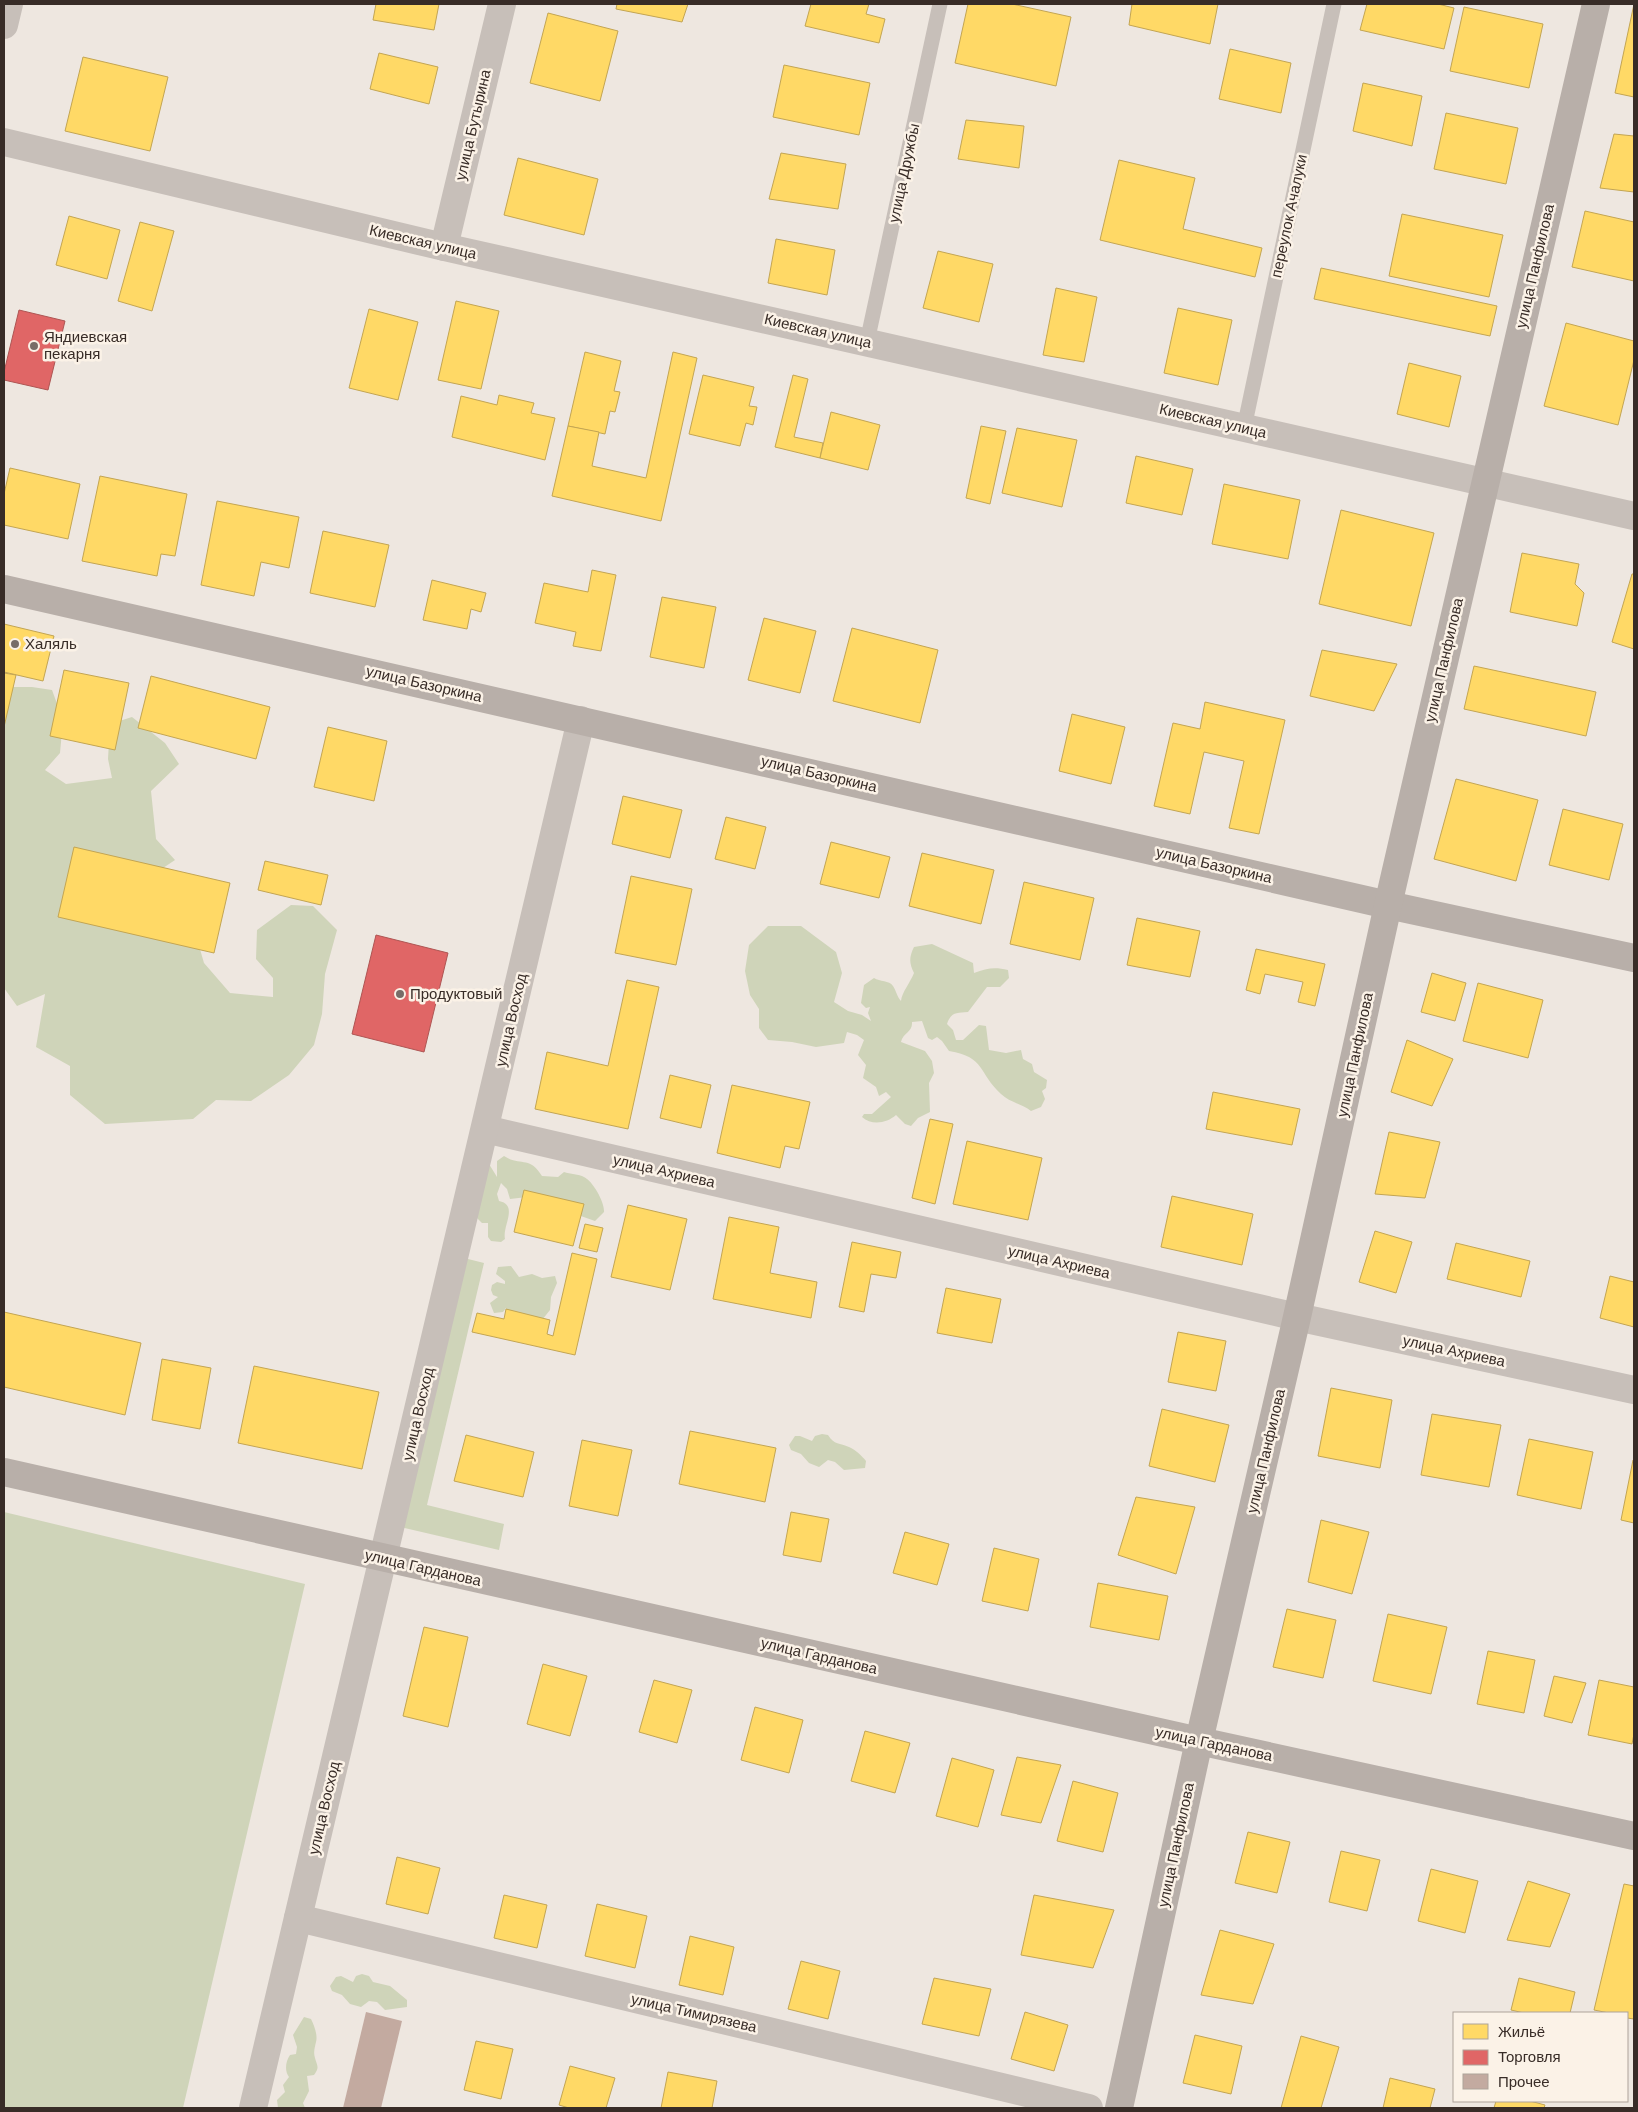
<svg xmlns="http://www.w3.org/2000/svg" width="1638" height="2112" font-family="Arial,sans-serif">
<style>
.green{fill:#cfd4b9}
.homes{fill:#ffd966;stroke:#c3a553}
.shops{fill:#e06666;stroke:#ae5553}
.building{fill:#c3aaa0}
.lines{fill:none;stroke-linecap:round;stroke-linejoin:round}
.lane{stroke:#c7bfb9;stroke-width:15}
.street{stroke:#c7bfb9;stroke-width:28}
.secondary{stroke:#b8afa9;stroke-width:28}
.poi-dot{fill:#786d68;stroke:#fbf2e7;stroke-width:2}
.labels{text-anchor:middle;stroke-width:5;stroke-linejoin:round;paint-order:stroke}
.street-label{font-size:15px;fill:#382c27;stroke:#fbf2e7}
.poi-label{font-size:15px;fill:#382c27;stroke:#fbf2e7;text-anchor:start}
</style>
<rect width="100%" height="100%" fill="#eee7e0"/>
<g class="green">
<path d="M4 687H32L52 690 63 720 60 753 45 770 66 784 112 778 108 759 110 724 132 717 165 743 179 764 151 791 156 839 175 860 154 874 197 939 204 963 230 993 273 997V978L256 959 257 930 291 905 313 906 337 930 325 974 322 1014 314 1045 289 1075 251 1101 216 1100 193 1119 105 1124 70 1095V1066L36 1047 45 994 17 1006 4 988Z"/>
<path d="M768 926H801L836 952 842 973 834 1002 848 1011 862 1015 871 1021 868 1013 870 1007 866 1008 861 1003 864 985 874 978C880 982 889 980 893 986 896 990 897 997 901 1001 902 992 910 983 914 973 909 963 909 957 914 947L932 944 973 963 974 973C987 968 995 967 1008 970L1009 978 1000 987H987L968 1012C956 1013 951 1012 947 1024L953 1030 956 1040H963L979 1025 986 1026 989 1050 1006 1053 1021 1050 1023 1059 1032 1064 1034 1072 1047 1080 1046 1088 1042 1091 1045 1099 1041 1107 1031 1111C1022 1104 1009 1102 1001 1094 978 1073 986 1057 949 1051L942 1041 937 1037 932 1040 928 1038 922 1021 912 1022C913 1032 903 1033 901 1042L925 1051 932 1061 934 1073 929 1083 930 1112 918 1118 911 1126 905 1124 896 1115C887 1123 872 1126 862 1117L864 1114H872L891 1097 886 1092 879 1096 876 1087 863 1078 866 1065 858 1055 864 1040 857 1035 847 1032 844 1043 816 1047 792 1042 768 1040 759 1028V1009L750 995 745 971 749 945Z"/>
<path d="M504 1156C521 1167 529 1155 542 1176L558 1177 564 1172C570 1174 579 1174 584 1177 593 1181 605 1203 604 1212L595 1221 527 1197 510 1199 507 1189 501 1183 497 1194 499 1201C519 1205 502 1226 505 1239L501 1242 491 1241 488 1237V1223H482L477 1218 489 1164 497 1177V1161Z"/>
<path d="M460 1257 484 1263 427 1505 504 1524 499 1550 396 1526Z"/>
<path d="M511 1266 519 1277 532 1274 542 1278 555 1276 557 1283 551 1297 550 1310 542 1320 508 1313 506 1308 503 1312 494 1313 490 1303 498 1297 493 1295 491 1290 492 1285 497 1282 505 1284V1281L496 1274 498 1267Z"/>
<path d="M822 1434 828 1435C834 1445 840 1443 849 1447 856 1450 862 1456 866 1461L865 1468 844 1470 835 1462 828 1460 819 1467 809 1463 801 1454 791 1450 789 1445 795 1436H800L812 1441 815 1436Z"/>
<path d="M4 1512 305 1584 183 2108H4Z"/>
<path d="M362 1974 369 1976 373 1982 390 1986 407 2000V2007L385 2010 377 2002 369 2001 361 2007 350 2004 342 1995 332 1991 330 1986 336 1977 341 1976 353 1982 356 1976Z"/>
<path d="M304 2017 311 2019C314 2025 318 2035 316 2042 315 2047 313 2052 315 2058 317 2066 320 2067 314 2075L307 2076 309 2091 303 2103 305 2108H278L277 2100 285 2092 283 2085 289 2077C284 2070 286 2061 290 2055L296 2054 297 2047 293 2035Z"/>
</g>
<g class="homes">
<path d="M376 4H439L434 30 373 20Z"/>
<path d="M617 4H688L682 22 616 9Z"/>
<path d="M811 4H869L866 14 885 19 879 43 805 26Z"/>
<path d="M968 4H1012L1071 17 1056 86 955 63Z"/>
<path d="M1132 4H1218L1210 44 1129 25Z"/>
<path d="M1367 4H1438L1454 8 1444 49 1360 30Z"/>
<path d="M1634 4V97L1615 93Z"/>
<path d="M1464 7 1543 24 1529 88 1450 71Z"/>
<path d="M548 13 618 31 600 101 530 83Z"/>
<path d="M1230 49 1291 63 1281 113 1219 99Z"/>
<path d="M379 53 438 67 429 104 370 89Z"/>
<path d="M83 57 168 77 150 151 65 131Z"/>
<path d="M784 65 870 83 859 135 773 117Z"/>
<path d="M1363 83 1422 96 1412 146 1353 131Z"/>
<path d="M1446 113 1518 128 1506 184 1434 169Z"/>
<path d="M966 120 1024 126 1019 168 958 159Z"/>
<path d="M1614 134 1634 136V192L1600 188Z"/>
<path d="M781 153 846 164 838 209 769 199Z"/>
<path d="M518 158 598 179 584 235 504 215Z"/>
<path d="M1119 160 1195 178 1183 229 1262 248 1255 277 1100 240Z"/>
<path d="M1585 211 1634 222V281L1572 267Z"/>
<path d="M1402 214 1503 235 1489 297 1389 276Z"/>
<path d="M69 216 120 230 107 279 56 265Z"/>
<path d="M140 222 174 231 152 311 118 301Z"/>
<path d="M776 239 835 250 827 295 768 283Z"/>
<path d="M938 251 993 264 979 322 923 308Z"/>
<path d="M1321 268 1497 306 1490 336 1314 299Z"/>
<path d="M1056 288 1097 297 1084 362 1043 355Z"/>
<path d="M456 301 499 311 481 389 438 380Z"/>
<path d="M1178 308 1232 320 1218 385 1164 373Z"/>
<path d="M369 309 418 322 398 400 349 388Z"/>
<path d="M1566 323 1634 341V360L1618 425 1544 406Z"/>
<path d="M585 352 621 361 614 391 620 392 615 412 610 411 605 434 568 426Z"/>
<path d="M673 352 697 358 661 521 552 496 568 426 599 432 592 466 646 478Z"/>
<path d="M1409 363 1461 376 1449 427 1397 414Z"/>
<path d="M703 375 754 387 749 406 757 407 753 425 746 423 740 446 689 434Z"/>
<path d="M793 375 808 379 794 437 823 443 820 458 775 447Z"/>
<path d="M499 395 534 403 531 413 555 418 545 460 452 437 461 396 497 405Z"/>
<path d="M831 412 880 425 868 470 820 458Z"/>
<path d="M981 426 1006 431 990 504 966 498Z"/>
<path d="M1017 428 1077 440 1062 507 1002 493Z"/>
<path d="M1136 456 1193 469 1182 515 1126 503Z"/>
<path d="M10 468 80 484 68 539 4 525V494Z"/>
<path d="M100 476 187 494 175 556 161 554 157 576 82 561Z"/>
<path d="M1224 484 1300 500 1288 559 1212 544Z"/>
<path d="M217 501 299 517 289 568 261 562 254 596 201 585Z"/>
<path d="M1341 510 1434 533 1411 626 1319 604Z"/>
<path d="M323 531 389 545 375 607 310 593Z"/>
<path d="M1522 553 1579 564 1575 584 1584 593 1577 626 1510 612Z"/>
<path d="M592 570 616 575 601 651 573 646 576 632 535 623 544 583 588 592Z"/>
<path d="M1632 574H1634V649L1612 642Z"/>
<path d="M432 580 486 593 481 612 471 609 467 629 423 620Z"/>
<path d="M662 597 716 607 704 668 650 657Z"/>
<path d="M764 618 816 631 800 693 748 680Z"/>
<path d="M4 624 54 636 43 681 4 672Z"/>
<path d="M852 628 938 650 920 723 833 701Z"/>
<path d="M1322 650 1397 664 1374 711 1310 696Z"/>
<path d="M1474 666 1596 692 1586 736 1464 709Z"/>
<path d="M64 670 129 683 115 750 50 736Z"/>
<path d="M4 673 16 675 4 727Z"/>
<path d="M151 676 270 707 256 759 138 728Z"/>
<path d="M1205 702 1285 720 1259 834 1229 828 1244 761 1204 752 1190 814 1154 806 1173 723 1200 729Z"/>
<path d="M1072 714 1125 727 1111 784 1059 771Z"/>
<path d="M328 727 387 741 374 801 314 787Z"/>
<path d="M1456 779 1538 800 1516 881 1434 859Z"/>
<path d="M623 796 682 810 670 858 612 844Z"/>
<path d="M1563 809 1623 824 1609 880 1549 865Z"/>
<path d="M726 817 766 827 755 869 715 859Z"/>
<path d="M831 842 890 857 879 898 820 884Z"/>
<path d="M74 847 230 883 214 953 58 917Z"/>
<path d="M922 853 994 870 981 924 909 906Z"/>
<path d="M265 861 328 875 321 905 258 890Z"/>
<path d="M631 876 692 889 676 965 615 953Z"/>
<path d="M1024 882 1094 898 1080 960 1010 944Z"/>
<path d="M1137 918 1200 931 1190 977 1127 965Z"/>
<path d="M1256 949 1325 964 1315 1006 1298 1002 1303 982 1265 974 1260 994 1246 990Z"/>
<path d="M1432 973 1466 983 1455 1021 1421 1012Z"/>
<path d="M627 980 659 987 628 1129 535 1109 547 1052 608 1066Z"/>
<path d="M1478 983 1543 1000 1528 1058 1463 1041Z"/>
<path d="M1407 1040 1453 1059 1432 1106 1391 1092Z"/>
<path d="M670 1075 711 1085 701 1128 660 1118Z"/>
<path d="M732 1085 810 1102 799 1149 785 1146 780 1168 717 1153Z"/>
<path d="M1213 1092 1300 1109 1292 1145 1206 1129Z"/>
<path d="M930 1119 953 1124 935 1204 912 1198Z"/>
<path d="M1389 1132 1440 1142 1425 1198 1375 1194Z"/>
<path d="M967 1141 1042 1158 1028 1220 953 1204Z"/>
<path d="M524 1190 584 1204 573 1246 514 1232Z"/>
<path d="M1172 1196 1253 1214 1242 1265 1161 1247Z"/>
<path d="M628 1205 687 1219 670 1290 611 1277Z"/>
<path d="M729 1217 779 1227 770 1273 817 1282 811 1318 713 1299Z"/>
<path d="M585 1224 603 1228 597 1252 579 1248Z"/>
<path d="M1375 1231 1412 1242 1396 1293 1359 1282Z"/>
<path d="M852 1242 901 1252 896 1278 871 1274 864 1312 839 1307Z"/>
<path d="M1456 1243 1530 1261 1521 1297 1447 1279Z"/>
<path d="M572 1253 597 1259 575 1355 472 1332 477 1313 504 1319 506 1309 550 1320 547 1334 553 1336Z"/>
<path d="M1610 1276 1634 1282V1327L1600 1318Z"/>
<path d="M946 1288 1001 1299 992 1343 937 1333Z"/>
<path d="M4 1312 141 1343 125 1415 4 1387Z"/>
<path d="M1178 1332 1226 1341 1216 1391 1168 1382Z"/>
<path d="M162 1359 211 1368 200 1429 152 1420Z"/>
<path d="M254 1366 379 1392 362 1469 238 1443Z"/>
<path d="M1331 1388 1392 1400 1380 1468 1318 1456Z"/>
<path d="M1162 1409 1229 1425 1215 1482 1149 1466Z"/>
<path d="M1432 1414 1501 1425 1489 1487 1421 1475Z"/>
<path d="M690 1431 776 1448 765 1502 679 1484Z"/>
<path d="M466 1435 534 1452 523 1497 454 1481Z"/>
<path d="M1529 1439 1593 1452 1581 1509 1517 1495Z"/>
<path d="M582 1440 632 1450 618 1516 569 1506Z"/>
<path d="M1633 1460 1634 1461V1523L1621 1520Z"/>
<path d="M1136 1497 1195 1507 1176 1574 1118 1555Z"/>
<path d="M791 1512 829 1519 821 1562 783 1555Z"/>
<path d="M1321 1520 1369 1532 1352 1594 1308 1582Z"/>
<path d="M905 1532 949 1544 937 1585 893 1573Z"/>
<path d="M994 1548 1039 1559 1028 1611 982 1601Z"/>
<path d="M1098 1583 1168 1596 1159 1640 1090 1627Z"/>
<path d="M1287 1609 1336 1620 1323 1678 1273 1667Z"/>
<path d="M1388 1614 1447 1627 1431 1694 1373 1681Z"/>
<path d="M424 1627 468 1637 448 1727 403 1716Z"/>
<path d="M1488 1651 1535 1660 1524 1713 1477 1704Z"/>
<path d="M543 1664 587 1676 570 1736 527 1724Z"/>
<path d="M1554 1676 1586 1683 1572 1723 1544 1716Z"/>
<path d="M654 1680 692 1690 677 1743 639 1732Z"/>
<path d="M1599 1680 1634 1687V1734L1632 1744 1588 1735Z"/>
<path d="M755 1707 803 1720 789 1773 741 1760Z"/>
<path d="M865 1731 910 1743 895 1793 851 1781Z"/>
<path d="M1017 1757 1061 1765 1041 1823 1001 1815Z"/>
<path d="M952 1758 994 1770 978 1827 936 1816Z"/>
<path d="M1073 1781 1118 1793 1103 1852 1057 1841Z"/>
<path d="M1248 1832 1290 1842 1277 1893 1235 1883Z"/>
<path d="M1341 1851 1380 1860 1367 1911 1329 1902Z"/>
<path d="M397 1857 440 1868 428 1914 386 1904Z"/>
<path d="M1431 1869 1478 1881 1465 1933 1418 1921Z"/>
<path d="M1528 1881 1570 1894 1550 1947 1507 1940Z"/>
<path d="M1624 1884 1634 1886V2019L1627 2018V2013H1609L1594 2010Z"/>
<path d="M504 1895 547 1905 537 1948 494 1938Z"/>
<path d="M1034 1895 1114 1910 1093 1968 1021 1955Z"/>
<path d="M597 1904 647 1916 635 1968 585 1956Z"/>
<path d="M1220 1930 1274 1944 1253 2004 1201 1995Z"/>
<path d="M690 1936 734 1947 723 1995 679 1985Z"/>
<path d="M801 1961 840 1971 828 2019 788 2009Z"/>
<path d="M934 1978 991 1989 979 2036 922 2024Z"/>
<path d="M1519 1978 1575 1992 1570 2013H1524L1511 2010Z"/>
<path d="M1025 2012 1068 2025 1054 2071 1011 2059Z"/>
<path d="M1195 2035 1242 2046 1231 2094 1183 2083Z"/>
<path d="M1301 2036 1339 2047 1321 2108H1281Z"/>
<path d="M476 2041 513 2049 501 2099 464 2090Z"/>
<path d="M570 2066 615 2078 606 2108H569L559 2105Z"/>
<path d="M668 2072 717 2081 712 2108H661Z"/>
<path d="M1390 2078 1435 2089 1430 2108H1383Z"/>
<path d="M1496 2101H1530L1545 2105 1544 2108H1494Z"/>
</g>
<g class="shops">
<path d="M19 310 65 321 48 390 4 380V372Z"/>
<path d="M376 935 448 953 424 1052 352 1034Z"/>
</g>
<path class="building" d="M366 2012 402 2021 381 2108H343Z"/>
<g class="lines">
<g class="lane">
<path d="M867 342 940 4"/>
<path d="M1244 428 1334 4"/>
</g>
<g class="street">
<path d="M4 25 9 4"/>
<path d="M4 142 444 247 1634 516"/>
<path d="M444 247 502 4"/>
<path d="M485 1129 1297 1317 1634 1390"/>
<path d="M298 1918 1089 2108"/>
<path d="M253 2108 581 720"/>
</g>
<g class="secondary">
<path d="M4 589 1388 905 1634 958"/>
<path d="M4 1472 1199 1741 1634 1836"/>
<path d="M1119 2108 1199 1741 1297 1317 1388 905 1596 4"/>
</g>
</g>
<g class="poi-dot">
<circle cx="34" cy="346" r="5"/>
<circle cx="15" cy="644" r="5"/>
<circle cx="400" cy="994" r="5"/>
</g>
<g class="labels">
<g class="street-label">
<text transform="translate(473 125) rotate(-77)" y="5">улица Бутырина</text>
<text transform="translate(904 173) rotate(-78)" y="5">улица Дружбы</text>
<text transform="translate(1289 216) rotate(-78)" y="5">переулок Ачалуки</text>
<text transform="translate(423 242) rotate(13)" y="5">Киевская улица</text>
<text transform="translate(1535 266) rotate(-77)" y="5">улица Панфилова</text>
<text transform="translate(818 331) rotate(13)" y="5">Киевская улица</text>
<text transform="translate(1213 421) rotate(13)" y="5">Киевская улица</text>
<text transform="translate(1444 660) rotate(-77)" y="5">улица Панфилова</text>
<text transform="translate(424 684) rotate(13)" y="5">улица Базоркина</text>
<text transform="translate(819 774) rotate(13)" y="5">улица Базоркина</text>
<text transform="translate(1214 865) rotate(13)" y="5">улица Базоркина</text>
<text transform="translate(511 1020) rotate(-77)" y="5">улица Восход</text>
<text transform="translate(1355 1055) rotate(-78)" y="5">улица Панфилова</text>
<text transform="translate(664 1171) rotate(13)" y="5">улица Ахриева</text>
<text transform="translate(1059 1262) rotate(13)" y="5">улица Ахриева</text>
<text transform="translate(1454 1351) rotate(12)" y="5">улица Ахриева</text>
<text transform="translate(418 1414) rotate(-77)" y="5">улица Восход</text>
<text transform="translate(1266 1451) rotate(-77)" y="5">улица Панфилова</text>
<text transform="translate(423 1568) rotate(13)" y="5">улица Гарданова</text>
<text transform="translate(819 1656) rotate(13)" y="5">улица Гарданова</text>
<text transform="translate(1214 1744) rotate(12)" y="5">улица Гарданова</text>
<text transform="translate(324 1808) rotate(-77)" y="5">улица Восход</text>
<text transform="translate(1176 1845) rotate(-78)" y="5">улица Панфилова</text>
<text transform="translate(694 2013) rotate(13)" y="5">улица Тимирязева</text>
</g>
<g class="poi-label">
<text x="44" y="342">Яндиевская<tspan x="44" dy="17">пекарня</tspan></text>
<text x="25" y="649">Халяль</text>
<text x="410" y="999">Продуктовый</text>
</g>
</g>
<rect width="1638" height="2112" fill="none" stroke="#382c27" stroke-width="10"/>
<rect x="1453" y="2012" width="175" height="90" fill="#fbf2e7" stroke="#ada39a"/>
<rect x="1463" y="2024" width="25" height="15" fill="#ffd966" stroke="#ada39a"/>
<text x="1498" y="2037" font-size="15" fill="#382c27">Жильё</text>
<rect x="1463" y="2050" width="25" height="15" fill="#e06666" stroke="#ada39a"/>
<text x="1498" y="2062" font-size="15" fill="#382c27">Торговля</text>
<rect x="1463" y="2074" width="25" height="15" fill="#c3aaa0" stroke="#ada39a"/>
<text x="1498" y="2087" font-size="15" fill="#382c27">Прочее</text>
</svg>
